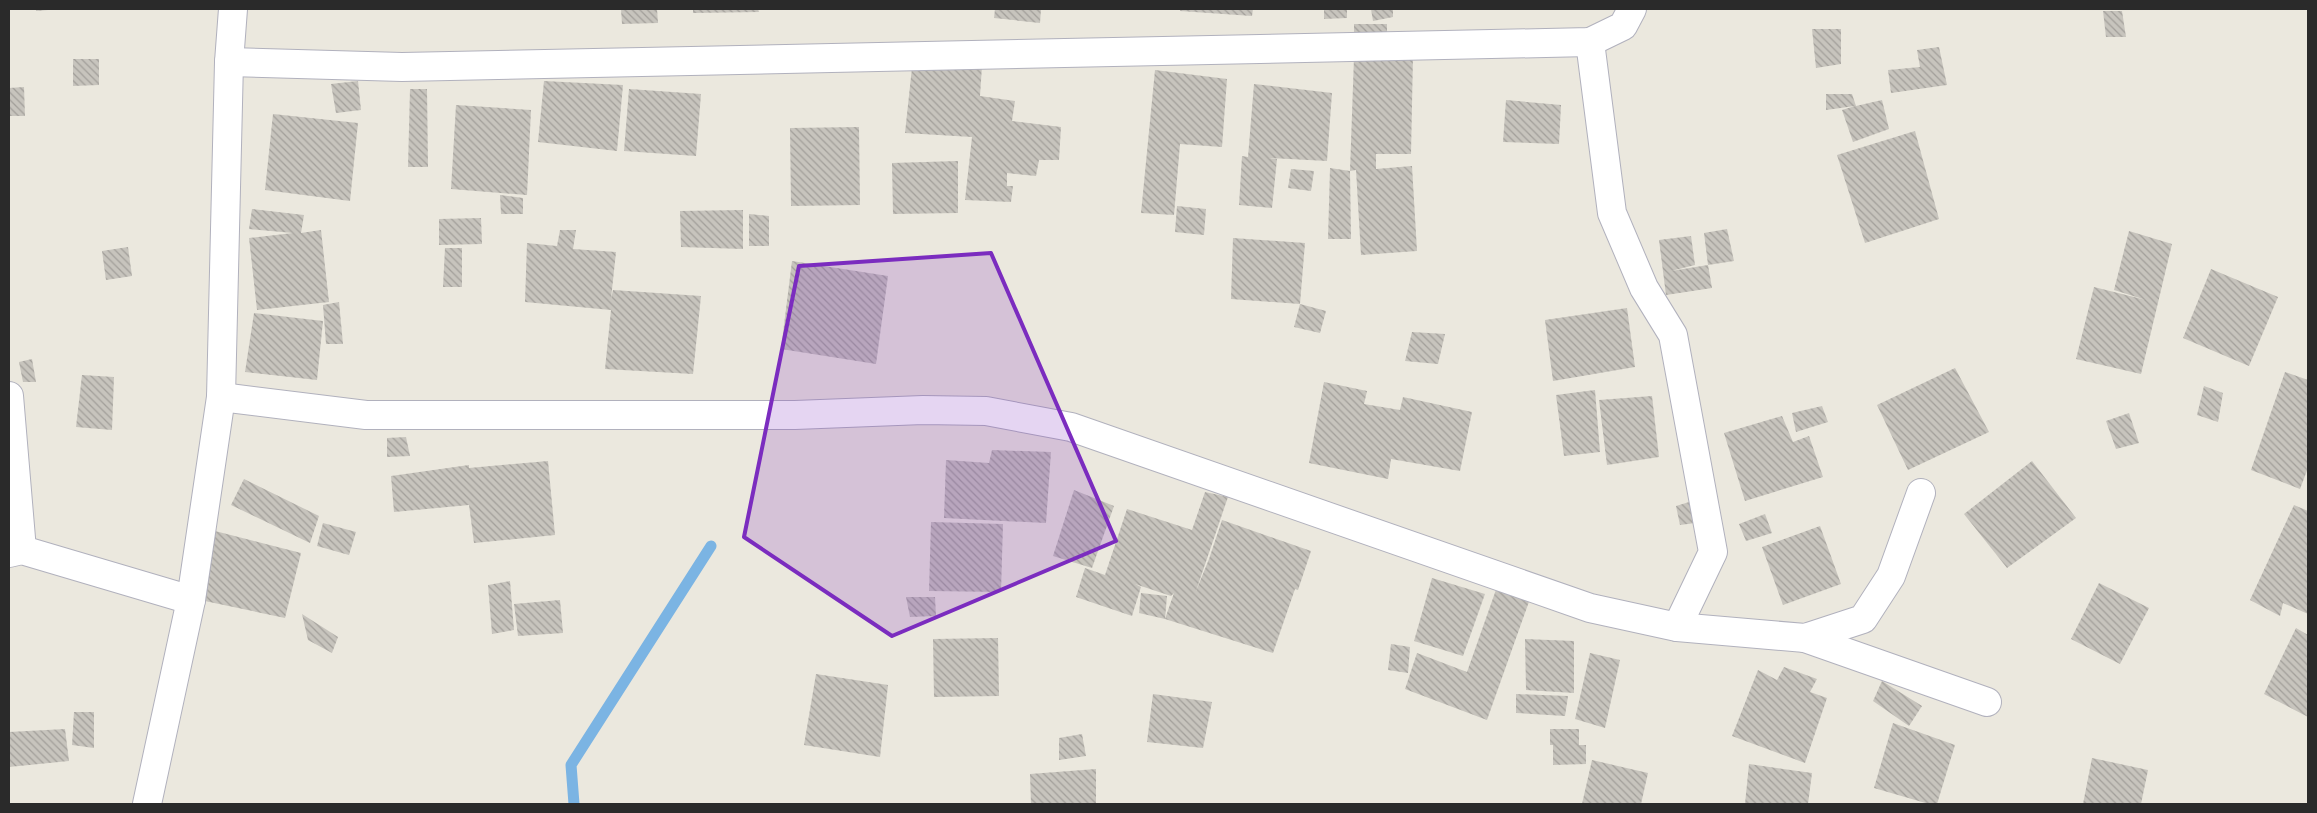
<svg xmlns="http://www.w3.org/2000/svg" width="2317" height="813" font-family="Barlow,sans-serif">
<style>
.lines{fill:none;stroke-linecap:round;stroke-linejoin:round}
.stream{stroke:#7bb4e3;stroke-width:11}
.building{fill:url(#building-back-hatch)}
.street-casing{stroke:#b1b1bd;stroke-width:30}
.street{stroke:#fff;stroke-width:28}
.marked{fill:#7b2cbf;fill-opacity:0.2;stroke:#7b2cbf;stroke-width:4;stroke-linejoin:round}
</style>
<defs>
<pattern id="building-back-hatch" width="6" height="6" patternUnits="userSpaceOnUse" patternTransform="scale(1.25)"><rect width="6" height="6" fill="#c7c4bd"/><path d="M-1 5l2 2M0 0l6 6M5-1l2 2" fill="none" stroke="#a29f9a"/></pattern>
</defs>
<rect width="100%" height="100%" fill="#ebe8de"/>
<g class="lines">
<path class="stream" d="M574 804 571 765 711 546"/>
</g>
<g class="building">
<path d="M36 9H48V10L36 11Z"/>
<path d="M621 9H657L658 23 622 24Z"/>
<path d="M693 9H758L759 12 693 13Z"/>
<path d="M995 9H1041L1040 23 994 18Z"/>
<path d="M1181 9H1253L1252 16 1180 11Z"/>
<path d="M1324 9H1347V18L1324 19Z"/>
<path d="M1371 9H1393V17L1373 21Z"/>
<path d="M2103 11H2122L2126 37H2106Z"/>
<path d="M1354 24H1387V40L1354 41Z"/>
<path d="M1812 29H1841V64L1816 68Z"/>
<path d="M1939 47 1947 85 1891 93 1888 70 1920 67 1917 50Z"/>
<path d="M1413 56 1411 154H1376V169L1412 166 1417 251 1361 255 1356 170 1350 171 1354 57Z"/>
<path d="M913 58 982 66 980 96 1015 101 1012 121 1061 127 1059 160H1039L1036 176 1007 173V186H1013L1011 202 965 200 972 137 905 133Z"/>
<path d="M73 59H99V85L73 86Z"/>
<path d="M1155 70 1227 79 1222 147 1180 144 1174 215 1141 213Z"/>
<path d="M358 81 361 110 336 113 331 84Z"/>
<path d="M544 81 623 85 617 151 538 142Z"/>
<path d="M1254 84 1332 93 1327 161 1268 158 1277 159 1272 208 1239 205 1242 156 1248 157Z"/>
<path d="M24 87 25 116H9V88Z"/>
<path d="M410 89H427L428 167H408Z"/>
<path d="M629 89 701 94 696 156 624 151Z"/>
<path d="M1826 94H1852L1856 106 1882 100 1889 129 1853 142 1842 110 1855 106 1826 110Z"/>
<path d="M1506 100 1561 105 1559 144 1503 142Z"/>
<path d="M456 105 531 110 527 195 451 189Z"/>
<path d="M273 114 358 123 350 201 265 190Z"/>
<path d="M859 127 860 205 791 206 790 128Z"/>
<path d="M1915 131 1939 219 1865 243 1837 155Z"/>
<path d="M958 161V213L893 214 892 163Z"/>
<path d="M1330 168 1350 171 1351 239H1328Z"/>
<path d="M1291 169 1314 171 1311 191 1288 188Z"/>
<path d="M500 195 523 198V214H501Z"/>
<path d="M1177 206 1206 209 1204 235 1175 232Z"/>
<path d="M252 209 304 215 301 233 321 230 329 302 257 310 249 238 293 233 249 229Z"/>
<path d="M743 210V249L681 247 680 211Z"/>
<path d="M749 214 769 216V246H749Z"/>
<path d="M481 218 482 244 439 245V219Z"/>
<path d="M1727 229 1734 261 1708 265 1704 233Z"/>
<path d="M560 230H576L573 249 616 252 611 299 613 290 701 296 693 374 605 369 611 310 525 302 527 243 557 246Z"/>
<path d="M2129 231 2172 244 2141 374 2076 359 2094 287 2146 300 2114 290Z"/>
<path d="M1691 236 1695 265 1671 271 1708 265 1712 288 1666 295 1659 240Z"/>
<path d="M1233 238 1305 243 1300 304 1326 311 1320 333 1294 327 1300 304 1231 299Z"/>
<path d="M128 247 132 276 106 280 102 251Z"/>
<path d="M445 248H462V287H443Z"/>
<path d="M792 261 888 276 876 364 781 349Z"/>
<path d="M2211 269 2278 297 2249 366 2183 338Z"/>
<path d="M339 302 343 344H326L323 305Z"/>
<path d="M1627 308 1635 367 1553 381 1545 320Z"/>
<path d="M254 313 323 321 317 380 245 372Z"/>
<path d="M1412 332 1445 334 1438 364 1405 361Z"/>
<path d="M32 359 36 382H23L19 362Z"/>
<path d="M1955 368 1989 432 1908 470 1877 405Z"/>
<path d="M2285 372 2308 380V468L2300 489 2251 470Z"/>
<path d="M82 375 114 377 112 430 76 427Z"/>
<path d="M1324 382 1367 391 1364 404 1400 410 1403 397 1472 412 1460 471 1391 459 1388 479 1309 463Z"/>
<path d="M2204 386 2223 393 2218 422 2197 415Z"/>
<path d="M1595 390 1600 452 1564 456 1556 395Z"/>
<path d="M1652 396 1659 457 1607 465 1599 400Z"/>
<path d="M1822 406 1828 422 1796 432 1792 413Z"/>
<path d="M2129 413 2139 443 2116 449 2106 421Z"/>
<path d="M1782 416 1793 442 1809 436 1823 477 1745 501 1724 433Z"/>
<path d="M406 437 410 456 387 457V438Z"/>
<path d="M992 450 1051 452 1046 523 944 518 946 460 989 463Z"/>
<path d="M548 461 555 535 474 543 469 505 394 512 391 476 469 465V468Z"/>
<path d="M2032 461 2076 518 2007 568 1964 514Z"/>
<path d="M244 479 319 516 310 543 231 505Z"/>
<path d="M1074 490 1114 506 1092 568 1053 556Z"/>
<path d="M1205 492 1228 497 1196 591 1209 559 1222 520 1311 551 1298 590 1295 589 1273 653 1165 619 1174 593 1171 596 1135 584 1141 587 1132 616 1076 597 1085 568 1105 575 1127 509 1192 530Z"/>
<path d="M1699 499 1703 522 1680 525 1676 506Z"/>
<path d="M2294 505 2308 511V614L2283 603 2280 616 2250 600Z"/>
<path d="M1765 514 1772 533 1746 541 1739 524Z"/>
<path d="M931 522 1003 524 1001 592 929 591Z"/>
<path d="M323 523 356 532 349 555 317 546Z"/>
<path d="M1820 526 1841 584 1783 605 1762 547Z"/>
<path d="M215 531 301 553 285 618 200 600Z"/>
<path d="M1432 578 1485 594 1463 656 1414 641Z"/>
<path d="M510 581 514 630 492 634 488 585Z"/>
<path d="M2099 583 2149 608 2120 664 2071 639Z"/>
<path d="M1498 584 1531 596 1487 720 1405 689 1417 653 1467 672Z"/>
<path d="M1141 593 1167 596 1165 619 1139 613Z"/>
<path d="M906 597H935L936 616 910 617Z"/>
<path d="M560 600 563 633 518 636 514 604Z"/>
<path d="M302 614 338 637 332 653 308 640Z"/>
<path d="M2296 628 2308 635V717L2264 694Z"/>
<path d="M998 638 999 696 934 697 933 639Z"/>
<path d="M1525 639 1574 641V693L1526 690Z"/>
<path d="M1391 644 1410 647 1408 673 1388 670Z"/>
<path d="M1590 653 1620 660 1605 728 1575 719Z"/>
<path d="M1784 667 1817 679 1810 692 1827 698 1805 763 1732 736 1758 670 1777 680Z"/>
<path d="M816 674 888 685 880 757 804 745Z"/>
<path d="M1882 681 1922 706 1909 726 1873 701Z"/>
<path d="M1153 694 1212 702 1203 748 1147 742Z"/>
<path d="M1516 694 1568 696 1565 716 1516 713Z"/>
<path d="M74 712H94V748L72 745Z"/>
<path d="M1893 723 1955 745 1937 804H1929L1874 788Z"/>
<path d="M65 729 69 761 9 767V732Z"/>
<path d="M1550 729H1579V745H1586V764L1553 765V745H1550Z"/>
<path d="M1082 734 1086 756 1059 760V738Z"/>
<path d="M2092 758 2148 770 2141 804H2083Z"/>
<path d="M1592 760 1648 773 1641 804H1582Z"/>
<path d="M1749 764 1812 773 1808 804H1745Z"/>
<path d="M1096 769V804H1031L1030 774Z"/>
</g>
<g class="lines">
<defs>
<g id="street">
<path d="M1590 42 1612 213 1644 288 1673 335 1713 552 1677 627"/>
<path d="M229 62 402 67 1590 42 1623 26 1632 9"/>
<path d="M9 396 22 550"/>
<path d="M221 397 366 415H795L923 410 986 411 1071 427 1590 608 1677 627 1805 638 1863 619 1891 576 1921 493"/>
<path d="M9 553 22 550 191 600"/>
<path d="M1805 638 1987 702"/>
<path d="M147 804 191 600 221 397 229 62 233 9"/>
</g>
</defs>
<use href="#street" class="street-casing"/>
<use href="#street" class="street"/>
</g>
<path class="marked" d="M991 253 1116 541 892 636 744 537 799 266Z"/>
<rect width="2317" height="813" fill="none" stroke="#2a2a2a" stroke-width="20"/>
</svg>
